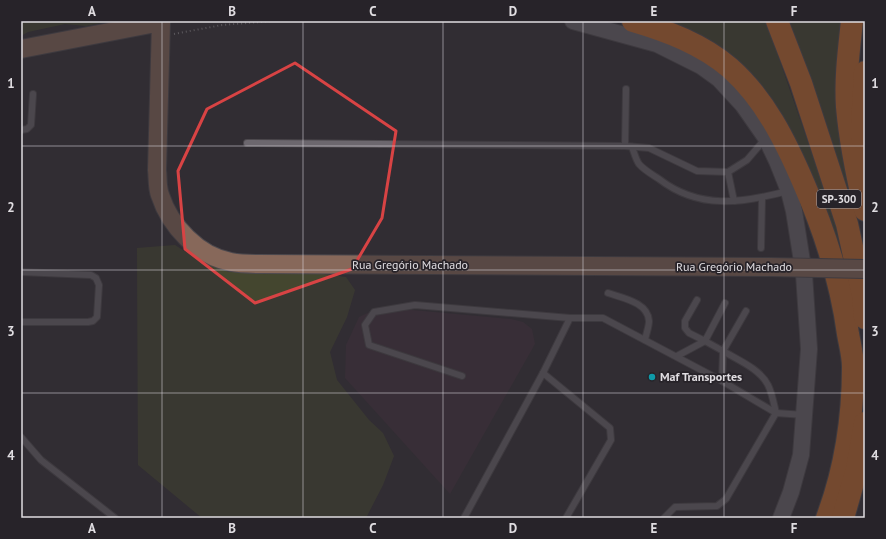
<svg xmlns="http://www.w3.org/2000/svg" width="886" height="539" font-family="'PT Sans',sans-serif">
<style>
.industrial{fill:#40303c}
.green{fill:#44462f}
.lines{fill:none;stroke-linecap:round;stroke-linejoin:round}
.service-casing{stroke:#4d494e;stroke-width:8}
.tertiary-casing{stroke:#4d494e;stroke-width:18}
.secondary-casing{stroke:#4d494e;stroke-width:20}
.motorway-casing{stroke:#4d494e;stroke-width:24}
.path{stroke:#8d8a8e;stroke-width:2;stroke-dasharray:1 3;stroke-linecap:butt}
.service{stroke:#6c676e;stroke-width:6}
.tertiary{stroke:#6c676e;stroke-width:16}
.secondary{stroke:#87685a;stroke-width:18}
.motorway{stroke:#c56a2a;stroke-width:22}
.secondary-bridge-casing{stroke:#4d494e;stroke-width:20;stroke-linecap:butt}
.secondary-bridge{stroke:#87685a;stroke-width:18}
.marked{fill:none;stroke:#d84344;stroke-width:3;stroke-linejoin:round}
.grid{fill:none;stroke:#e0dde1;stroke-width:1;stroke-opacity:0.55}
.culture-dot{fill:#0f9aa8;stroke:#272329;stroke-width:1.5}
.labels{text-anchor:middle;stroke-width:3.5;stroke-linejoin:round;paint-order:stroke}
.shield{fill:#272329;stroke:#a8a5aa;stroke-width:1}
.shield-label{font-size:11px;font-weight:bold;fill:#e0dde1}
.street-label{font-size:12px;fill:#e0dde1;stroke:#272329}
.poi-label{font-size:12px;font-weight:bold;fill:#e0dde1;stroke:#272329;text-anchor:start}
.neatline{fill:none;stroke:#e0dde1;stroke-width:1.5}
.grid-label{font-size:13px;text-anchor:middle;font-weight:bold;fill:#e0dde1}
</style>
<rect width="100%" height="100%" fill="#312d33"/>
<path class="industrial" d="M380 307 511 319 523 322 532 329 535 344 450 494 345 378 346 345 359 317Z"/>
<g class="green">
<path d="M21 21H112L86 26 65 24 28 32 21 36Z"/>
<path d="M657 21H766L832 212 844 260H837L808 178Z"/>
<path d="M787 21H842L853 195 848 196Z"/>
<path d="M175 245 189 254 229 272 292 270 346 277 355 290 347 317 330 352 337 380 369 420 383 433 394 456 383 485 366 518H202L138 465 137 248Z"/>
</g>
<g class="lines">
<defs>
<g id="service">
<path d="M21 130 27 129 31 125 33 94"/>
<path d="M247 143 625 146 649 148 697 171 728 172 747 160 765 139"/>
<path d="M625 146 626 89"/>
<path d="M632 147C634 152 636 160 639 164 644 170 653 175 659 179 699 210 742 203 788 191"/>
<path d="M728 172 734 201"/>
<path d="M761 248 762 198"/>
<path d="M21 272 91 275 96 278 99 285 97 317 93 321 88 322H21"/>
<path d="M608 293C622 298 648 302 649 321 649 327 646 334 645 340"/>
<path d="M697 300 685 321V328L689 333 705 341 725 303"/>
<path d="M746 311 723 351C738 360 760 369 768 385 772 393 774 404 776 413"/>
<path d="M677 356 705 341 723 351 722 381"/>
<path d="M543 373 610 428 611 440 566 518"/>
<path d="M462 376 369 345 365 325 374 312 415 305 570 318"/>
<path d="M21 437 41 460 115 518"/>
<path d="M464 518 543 373 570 318H603L722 381 776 413"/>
<path d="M664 518 675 507 717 506 726 499 776 413 804 415"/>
</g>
<path id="tertiary" d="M573 21 657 44 701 66 719 79 743 105 766 138 777 161 789 191 794 211 804 274 809 349 801 455 791 492 781 518"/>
<path id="secondary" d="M21 49 161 22 157 170C158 178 157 187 160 195 170 226 198 256 231 262 241 264 252 264 262 264L770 267"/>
<g id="motorway">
<path d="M633 21C667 31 702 44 730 68 765 99 786 142 804 184 825 232 841 282 848 334 850 345 853 356 853 367 853 418 845 470 827 518"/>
<path d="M777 21 801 83 847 224 863 296 865 318"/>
<path d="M852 21C849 49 845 79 847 107 850 142 857 176 865 210"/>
<path d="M862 138V124L865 72"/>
<path d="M843 518 857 469 865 423"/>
</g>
</defs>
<use href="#service" class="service-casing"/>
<use href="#tertiary" class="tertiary-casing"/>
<use href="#secondary" class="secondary-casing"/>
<use href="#motorway" class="motorway-casing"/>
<path class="path" d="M174 34 222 25 273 21"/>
<use href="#service" class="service"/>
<use href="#tertiary" class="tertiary"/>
<use href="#secondary" class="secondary"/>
<use href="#motorway" class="motorway"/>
<defs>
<path id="secondary-bridge" d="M770 267 865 269"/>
</defs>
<use href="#secondary-bridge" class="secondary-bridge-casing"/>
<use href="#secondary-bridge" class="secondary-bridge"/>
</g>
<path d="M0 0H886V539H0ZM295 63 396 131 382 218 352 269 255 303 185 249 178 171 207 109Z" fill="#312d33" fill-opacity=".55" fill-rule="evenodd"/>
<path class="marked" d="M295 63 396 131 382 218 352 269 255 303 185 249 178 171 207 109Z"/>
<path class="grid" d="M162 21V518M303 21V518M443 21V518M583 21V518M724 21V518M21 146H865M21 270H865M21 393H865"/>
<circle class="culture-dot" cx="652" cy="377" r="4"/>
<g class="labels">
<rect class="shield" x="817" y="190" width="44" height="18" rx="3"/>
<g class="shield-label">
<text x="839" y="203">SP-300</text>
</g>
<g class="street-label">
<text x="410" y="269">Rua Gregório Machado</text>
<text x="734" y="271">Rua Gregório Machado</text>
</g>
<g class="poi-label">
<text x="660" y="381">Maf Transportes</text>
</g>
</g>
<rect width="886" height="539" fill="none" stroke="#272329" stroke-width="44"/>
<rect x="22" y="22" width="842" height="495" class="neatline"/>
<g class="grid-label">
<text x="92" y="16">A</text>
<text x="232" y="16">B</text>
<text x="373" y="16">C</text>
<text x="513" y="16">D</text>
<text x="654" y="16">E</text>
<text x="794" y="16">F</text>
<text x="11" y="88">1</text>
<text x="875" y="88">1</text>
<text x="11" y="212">2</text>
<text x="875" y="212">2</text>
<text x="11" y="336">3</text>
<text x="875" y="336">3</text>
<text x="11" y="460">4</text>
<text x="875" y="460">4</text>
<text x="92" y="533">A</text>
<text x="232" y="533">B</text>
<text x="373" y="533">C</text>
<text x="513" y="533">D</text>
<text x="654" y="533">E</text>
<text x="794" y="533">F</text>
</g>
</svg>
